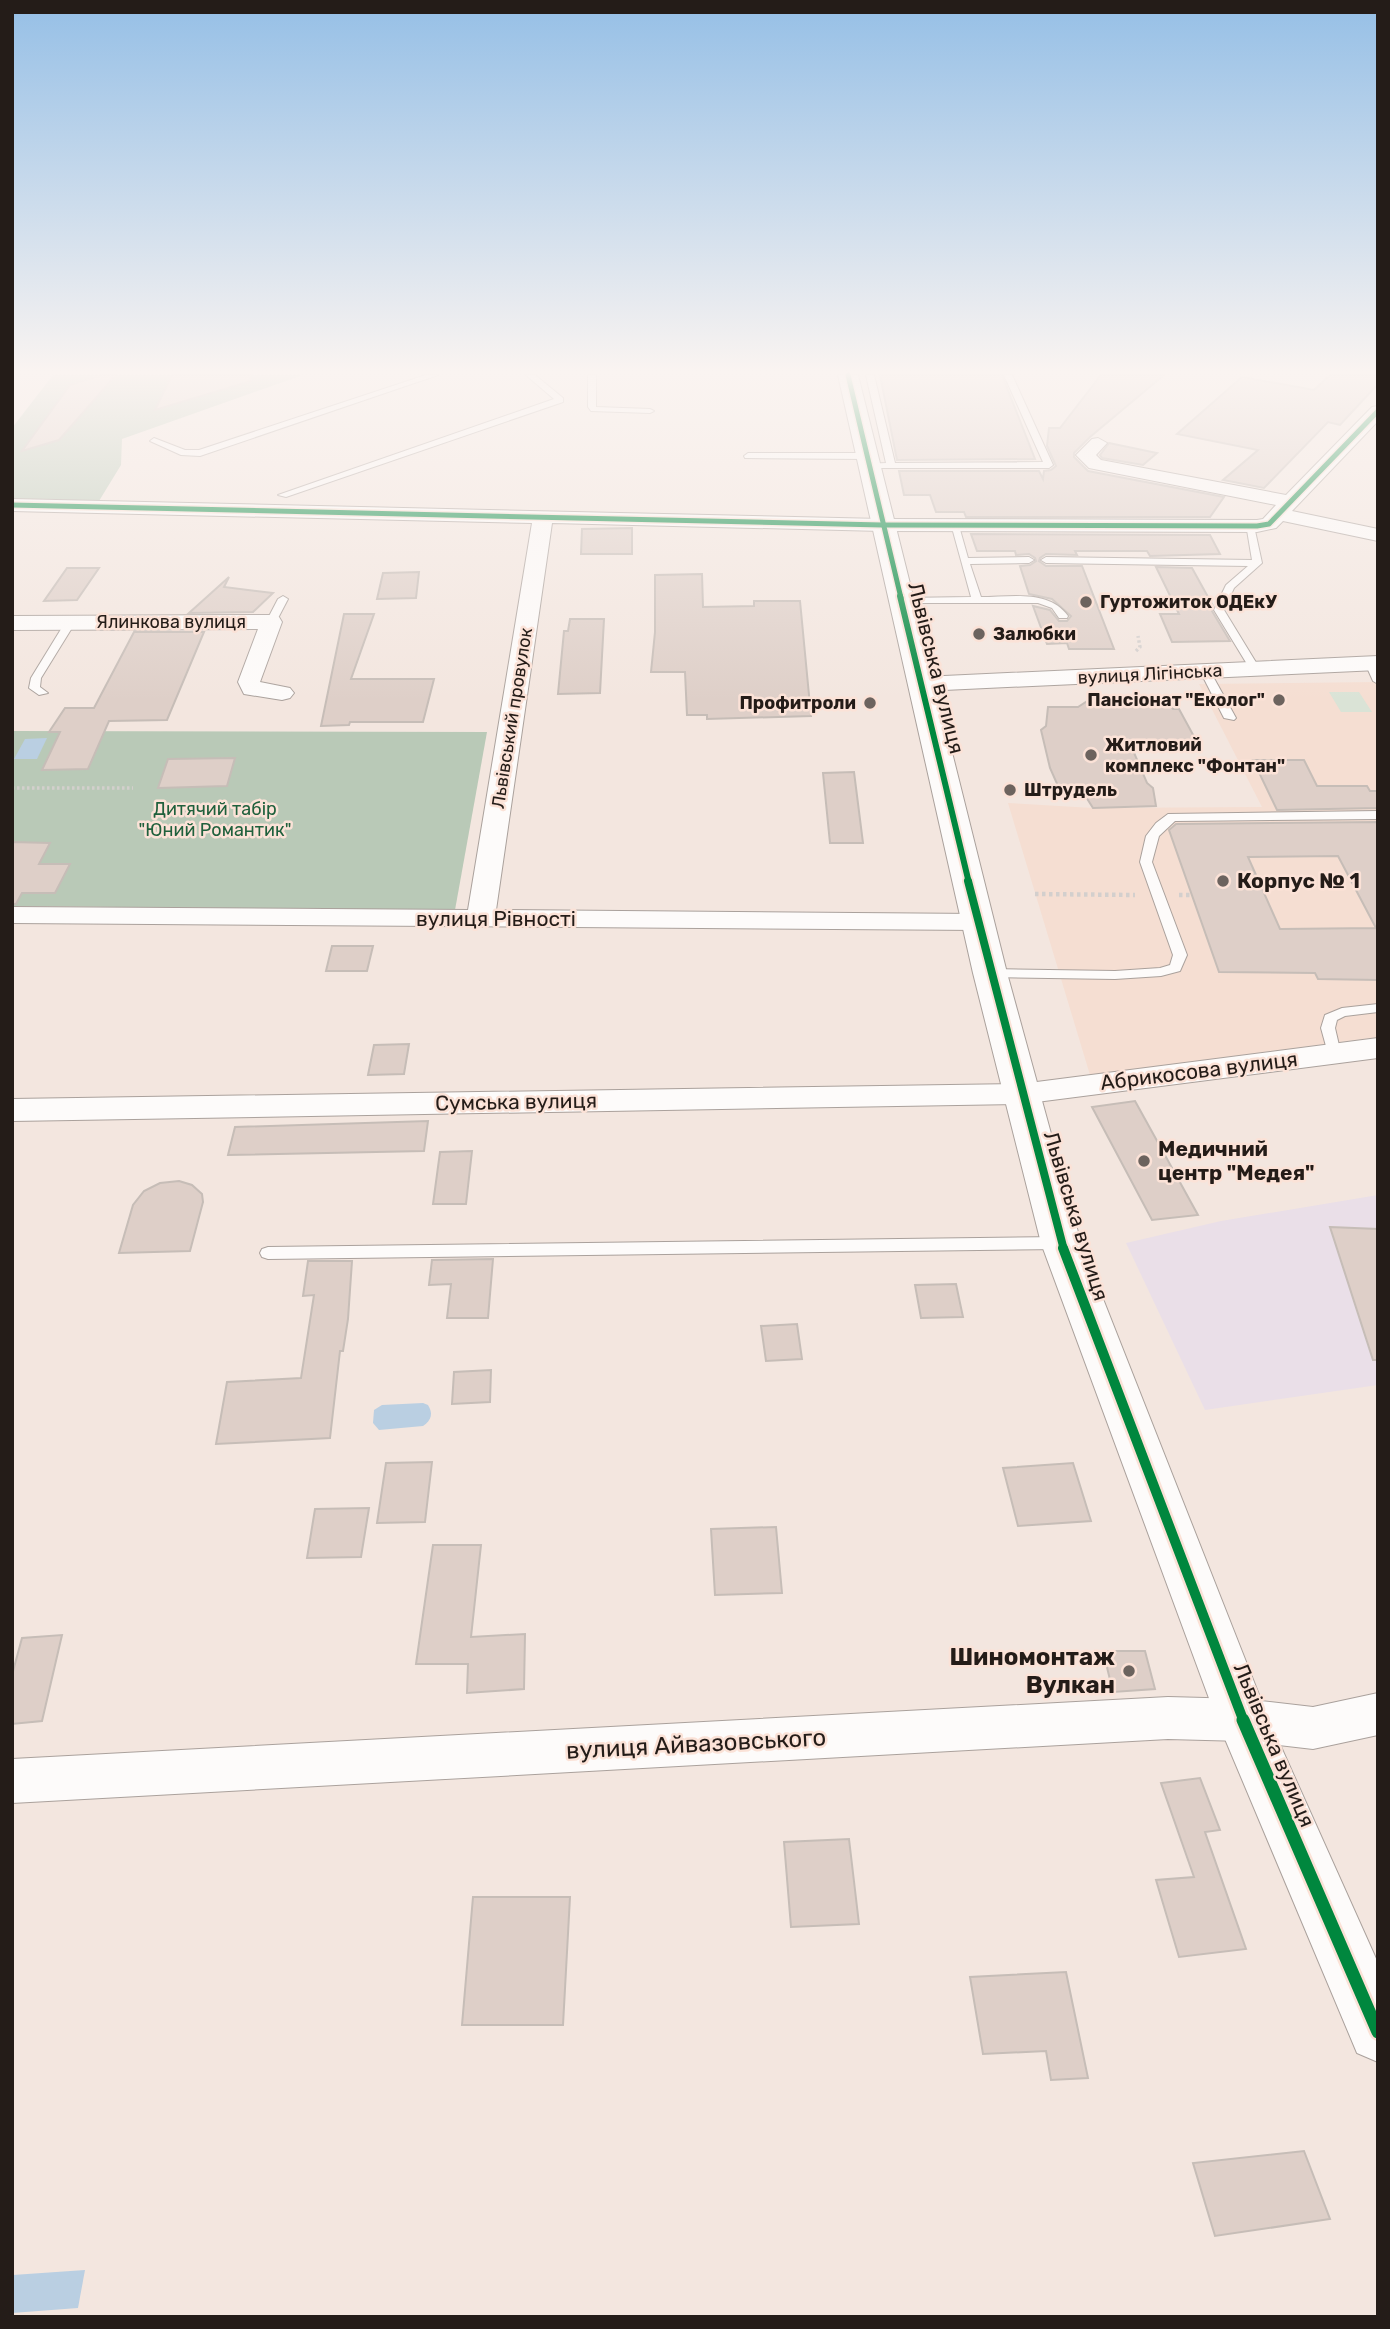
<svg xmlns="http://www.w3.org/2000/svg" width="1390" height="2329" font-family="Rubik,sans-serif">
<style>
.built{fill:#f5ded2}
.industrial{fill:#eadfe8}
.green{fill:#dae3d6}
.forest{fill:#b9c9b7}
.water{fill:#bacfe2}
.building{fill:#decfc8;stroke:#c6bdb7;stroke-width:2;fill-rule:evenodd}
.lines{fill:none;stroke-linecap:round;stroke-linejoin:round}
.lane-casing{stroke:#aaa19c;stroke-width:2}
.street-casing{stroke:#aaa19c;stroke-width:2}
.secondary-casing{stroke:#aaa19c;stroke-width:2}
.path-far1{stroke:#d3cfcd;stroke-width:3.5;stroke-dasharray:2.5 2.5;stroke-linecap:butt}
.path{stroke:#d3cfcd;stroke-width:4.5;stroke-dasharray:3.5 3.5;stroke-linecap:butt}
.lane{fill:#fdfbfa;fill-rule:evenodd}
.street{fill:#fdfbfa;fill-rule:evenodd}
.secondary{fill:#fdfbfa;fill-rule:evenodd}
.cycleway-far4-casing{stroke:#fbe2d7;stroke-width:8}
.cycleway-far3-casing{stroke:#fbe2d7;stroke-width:10}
.cycleway-far2-casing{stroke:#fbe2d7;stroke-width:12}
.cycleway-far1-casing{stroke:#fbe2d7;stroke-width:15}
.cycleway-casing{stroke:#fbe2d7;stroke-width:18}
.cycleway-far4{stroke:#00873e;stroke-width:5}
.cycleway-far3{stroke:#00873e;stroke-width:6}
.cycleway-far2{stroke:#00873e;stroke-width:8}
.cycleway-far1{stroke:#00873e;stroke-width:10}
.cycleway{stroke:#00873e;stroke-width:13}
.poi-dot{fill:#6c635e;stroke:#fbe2d7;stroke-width:2.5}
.labels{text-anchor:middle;stroke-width:5;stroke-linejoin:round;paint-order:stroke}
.far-poi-label{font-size:18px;font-weight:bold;fill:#241c18;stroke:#fbe2d7;text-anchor:start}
.far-street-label{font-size:18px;fill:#241c18;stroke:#fbe2d7}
.far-park-label{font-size:18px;fill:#1f603c;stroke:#fbe2d7}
.street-label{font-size:21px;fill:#241c18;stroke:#fbe2d7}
.poi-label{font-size:21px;font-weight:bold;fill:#241c18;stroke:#fbe2d7;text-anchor:start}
.near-poi-label{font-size:24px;font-weight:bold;fill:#241c18;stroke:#fbe2d7;text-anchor:end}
.near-street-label{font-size:24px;fill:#241c18;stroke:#fbe2d7}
</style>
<rect width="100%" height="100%" fill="#f3e6df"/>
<path class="built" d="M1378 682V1037L1090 1075 1008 803 1093 808 1262 807 1199 684Z"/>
<path class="industrial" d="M1378 1195V1385L1205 1410 1126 1243 1221 1221Z"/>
<path class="green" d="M1329 692H1359L1372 712H1341Z"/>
<g class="forest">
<path d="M53 375H303L122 439 121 465 99 501H12V428Z"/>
<path d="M12 731 487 732 455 910 12 906Z"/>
</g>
<g class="water">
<path d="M47 738 37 759H14L25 739Z"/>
<path d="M423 1403 428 1405C433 1413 432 1420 423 1426L379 1430 373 1423 374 1410 382 1405Z"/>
<path d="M85 2270 78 2308 12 2313 13 2275Z"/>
</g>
<g class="building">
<path d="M102 375H116L59 440 22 451 70 385Z"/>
<path d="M172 375H250L251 381 155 410Z"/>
<path d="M880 375H1002L1035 459 897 460Z"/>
<path d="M1101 375H1164L1090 437 1074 453V457L1088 471 1224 497 1210 517H966L964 512H936L930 495H904L899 471H1039L1043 479 1044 471 1051 470 1056 466 1047 446 1049 428H1060Z"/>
<path d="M1330 375H1378V384L1340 425 1328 422 1264 488 1223 480 1258 450 1177 434 1242 377 1314 390Z"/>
<path d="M1109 443 1157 453 1143 465 1102 458 1100 455Z"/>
<path d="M632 528V554H581L582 529Z"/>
<path d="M971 534 1210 535 1220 554 1150 556 1147 551H1075L1077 555 1046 554 1040 558 1039 561 1046 566H1082L1114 649H1069L1067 643 1047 644 1033 606 1050 610 1059 621H1067L1071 616 1052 599 1029 594 1020 566 1030 565 1036 561 1035 558 1029 554 1016 555 1015 551H977Z"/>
<path d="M1156 567 1192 568 1213 606 1212 611 1230 641 1172 642 1160 614H1179Z"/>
<path d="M67 568H99L77 600 44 601Z"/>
<path d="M419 572 416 598 377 599 383 573Z"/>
<path d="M702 574 703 607 754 606V601H800L811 716 707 719V715H687L685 672H651L655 632V575Z"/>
<path d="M229 577 224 587 273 593 253 612 189 613Z"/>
<path d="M344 614H374L351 679H434L423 722H350L349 725 321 726Z"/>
<path d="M570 619H604L600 693 558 694 564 631H568Z"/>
<path d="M134 632H204L167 720 109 721 88 769 42 770 60 732H49L65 708H94Z"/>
<path d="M1155 697 1164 698 1173 709H1179L1197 742 1129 741 1147 783 1153 788 1156 806 1093 808 1086 797 1062 795 1050 768 1041 730 1046 726 1048 707H1078L1092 698Z"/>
<path d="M235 758 227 786 158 788 168 759Z"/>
<path d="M1253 760H1304L1317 786H1367L1370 791H1378V808L1277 810Z"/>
<path d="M854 772 863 843H830L823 773Z"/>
<path d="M1378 822V980L1318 979 1315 973 1219 972 1169 830 1176 824ZM1338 856 1376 928 1280 929 1248 857Z"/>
<path d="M12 842 50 843 39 864H70L55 893H22L16 904H12Z"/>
<path d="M332 946H373L367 971H326Z"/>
<path d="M409 1044 404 1074 368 1075 374 1045Z"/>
<path d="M1135 1101 1198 1215 1152 1220 1092 1107Z"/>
<path d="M428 1121 424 1151 228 1155 235 1127Z"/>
<path d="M472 1151 466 1204H433L440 1152Z"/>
<path d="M179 1181 192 1185 202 1194 203 1202 190 1251 119 1253 133 1205 144 1191 160 1183Z"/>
<path d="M1330 1227 1378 1229V1360H1373Z"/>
<path d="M493 1259 488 1318H447L451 1284 429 1285 432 1260Z"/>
<path d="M308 1261H352L348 1319 343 1351H340L330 1438 216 1444 227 1382 301 1378 314 1295 303 1296Z"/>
<path d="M956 1284 963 1317 921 1318 915 1285Z"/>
<path d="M797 1324 802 1359 766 1361 761 1326Z"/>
<path d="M491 1370 490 1402 452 1404 454 1372Z"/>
<path d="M432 1462 425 1522 377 1523 386 1463Z"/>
<path d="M1073 1463 1091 1521 1018 1526 1003 1468Z"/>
<path d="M369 1508 361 1557 307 1558 315 1509Z"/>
<path d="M776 1527 782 1593 715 1595 711 1529Z"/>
<path d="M433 1545H481L471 1637 525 1634 524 1689 467 1693 468 1664H416Z"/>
<path d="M62 1635 42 1721 12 1724V1675L22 1638Z"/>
<path d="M1103 1651H1145L1155 1689 1113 1692Z"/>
<path d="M1200 1778 1220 1830 1205 1832 1246 1949 1179 1957 1156 1880 1194 1877 1161 1783Z"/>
<path d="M849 1839 859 1924 791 1927 784 1842Z"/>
<path d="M473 1897H570L563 2025H462Z"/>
<path d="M1066 1972 1088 2078 1051 2080 1046 2051 983 2054 970 1977Z"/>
<path d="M1304 2151 1330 2219 1215 2236 1193 2163Z"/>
</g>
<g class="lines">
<defs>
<g id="lane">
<path d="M426 375H438L200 456 181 455 150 441 154 438 185 450H199Z"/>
<path d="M526 375H535L563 398V402L286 497 278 495 554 399Z"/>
<path d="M588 375H596V407L650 409 654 411 650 413 591 411 588 407Z"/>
<path d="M866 375H874L895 463 1043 462 1004 375H1012L1053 465 1049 468H866V464L886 463Z"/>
<path d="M748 453H867L871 456 867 459 745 458 744 456Z"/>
<path d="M951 524 959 526 968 558 1029 557 1034 560 1029 563 970 564 981 597C1011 597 1049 589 1068 616L1067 618H1059L1052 608 1038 603H898L897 601 902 598 971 597Z"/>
<path d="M1246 524 1254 526 1262 563 1234 588 1224 610 1260 669 1255 672 1250 669 1214 610 1226 585 1248 566 1046 563 1041 560 1046 557 1252 560Z"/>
<path d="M283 596 288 599 276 622 267 624 266 622 278 599Z"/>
<path d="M66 621 75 623 41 678 40 687 48 693 39 695 29 688 31 678Z"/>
<path d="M1370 660 1374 661 1378 668V684L1373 681 1365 663Z"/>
<path d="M1205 668 1210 671 1236 718 1234 720 1224 718 1200 671Z"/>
<path d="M1378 811V819L1175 821 1159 836 1152 862 1187 955 1180 971 1161 976 1115 979 990 977 983 973 990 969 1115 971 1160 968 1170 965 1173 955 1140 862 1146 836 1156 823 1168 814Z"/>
<path d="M1378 1004V1012L1345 1016 1337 1020 1335 1028 1341 1054 1339 1057H1329L1321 1028 1325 1015 1342 1008Z"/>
<path d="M1061 1237 1067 1239 1069 1243 1067 1247 1061 1249 268 1259 262 1257 260 1253 262 1249 268 1247Z"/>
</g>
<g id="street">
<path d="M1378 406V421L1292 511 1378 529V541L1283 521 1276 528 1257 532 882 531 552 523 496 910 979 914 989 916 993 922 989 928 979 930 12 923V907L468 910 532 523 12 511V499L882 519 1257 520 1263 519 1276 505 1089 468 1076 455 1092 439 1098 438 1107 443 1096 455 1101 460 1286 495 1372 407Z"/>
<path d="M271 615 279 617 282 622 260 682 290 688 294 693 290 698 282 700 244 694 238 682 258 629 12 630V616Z"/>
<path d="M1378 656V670L923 691 915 689 911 684 915 679 923 677Z"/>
<path d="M1378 1038V1058L1021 1104 12 1121V1099L1021 1084Z"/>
<path d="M1378 1693V1735L1313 1749 1243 1741 1168 1739 12 1803V1759L1168 1697 1243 1699 1313 1707Z"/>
</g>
<path id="secondary" d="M838 375H858L1007 973 1081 1243 1269 1720 1378 1963V2062L1357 2053 1217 1720 1041 1243 973 973Z"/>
</defs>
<use href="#lane" class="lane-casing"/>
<use href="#street" class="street-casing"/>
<use href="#secondary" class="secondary-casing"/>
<g class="path-far1">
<path d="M1136 651 1140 647 1138 636"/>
<path d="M12 788H133"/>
</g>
<g class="path">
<path d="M1035 894 1135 895"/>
<path d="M1179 895H1192"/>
</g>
<use href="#lane" class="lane"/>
<use href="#street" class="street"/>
<use href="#secondary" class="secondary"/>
<defs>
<g id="cycleway-far4">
<path d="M848 375 901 598"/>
<path d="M12 505 882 525 1257 526 1269 524 1378 411"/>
</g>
<path id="cycleway-far3" d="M900 596 969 883"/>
<path id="cycleway-far2" d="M968 881 1064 1250"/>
<path id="cycleway-far1" d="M1063 1248 1244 1722"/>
<path id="cycleway" d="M1243 1720 1378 2032"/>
</defs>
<use href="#cycleway-far4" class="cycleway-far4-casing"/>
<use href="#cycleway-far3" class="cycleway-far3-casing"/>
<use href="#cycleway-far2" class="cycleway-far2-casing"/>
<use href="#cycleway-far1" class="cycleway-far1-casing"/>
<use href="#cycleway" class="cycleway-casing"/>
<use href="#cycleway-far4" class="cycleway-far4"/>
<use href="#cycleway-far3" class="cycleway-far3"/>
<use href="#cycleway-far2" class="cycleway-far2"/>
<use href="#cycleway-far1" class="cycleway-far1"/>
<use href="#cycleway" class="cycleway"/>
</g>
<linearGradient id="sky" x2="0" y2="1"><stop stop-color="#95bfe6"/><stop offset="0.53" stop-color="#faf4f1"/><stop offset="1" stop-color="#faf4f1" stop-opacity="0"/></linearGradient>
<rect width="1390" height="701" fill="url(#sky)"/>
<g class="poi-dot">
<circle cx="1086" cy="602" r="7"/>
<circle cx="979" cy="634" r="7"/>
<circle cx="1279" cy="700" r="7"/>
<circle cx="870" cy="703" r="7"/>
<circle cx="1091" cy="755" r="7"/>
<circle cx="1010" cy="790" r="7"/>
<circle cx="1223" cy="881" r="7"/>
<circle cx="1144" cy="1161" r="7"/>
<circle cx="1129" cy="1671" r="7"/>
</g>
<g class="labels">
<g class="far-poi-label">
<text x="1100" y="608">Гуртожиток ОДЕкУ</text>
<text x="993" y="640">Залюбки</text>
<text x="1265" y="706" text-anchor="end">Пансіонат "Еколог"</text>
<text x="856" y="709" text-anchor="end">Профитроли</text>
<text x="1105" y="751">Житловий<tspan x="1105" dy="21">комплекс "Фонтан"</tspan></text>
<text x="1024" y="796">Штрудель</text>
</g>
<g class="far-street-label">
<text x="171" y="628">Ялинкова вулиця</text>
<text transform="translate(1150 674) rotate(-3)" y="6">вулиця Лігінська</text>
<text transform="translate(512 718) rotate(-81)" y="6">Львівський провулок</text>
</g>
<g class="far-park-label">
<text x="215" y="815">Дитячий табір<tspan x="215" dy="21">"Юний Романтик"</tspan></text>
</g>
<g class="street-label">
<text transform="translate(936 668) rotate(76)" y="7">Львівська вулиця</text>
<text x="496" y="926">вулиця Рівності</text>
<text transform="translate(1199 1071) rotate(-7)" y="7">Абрикосова вулиця</text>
<text transform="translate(516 1102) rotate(-1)" y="7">Сумська вулиця</text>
<text transform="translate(1076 1216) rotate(73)" y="7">Львівська вулиця</text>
<text transform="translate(1274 1745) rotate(67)" y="7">Львівська вулиця</text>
</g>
<g class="poi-label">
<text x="1237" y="888">Корпус № 1</text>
<text x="1158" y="1156">Медичний<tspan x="1158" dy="24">центр "Медея"</tspan></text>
</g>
<g class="near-poi-label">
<text x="1115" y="1665">Шиномонтаж<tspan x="1115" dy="28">Вулкан</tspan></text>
</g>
<g class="near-street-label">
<text transform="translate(696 1744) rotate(-3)" y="8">вулиця Айвазовського</text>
</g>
</g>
<rect width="1390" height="2329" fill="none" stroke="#241c18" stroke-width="28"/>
</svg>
